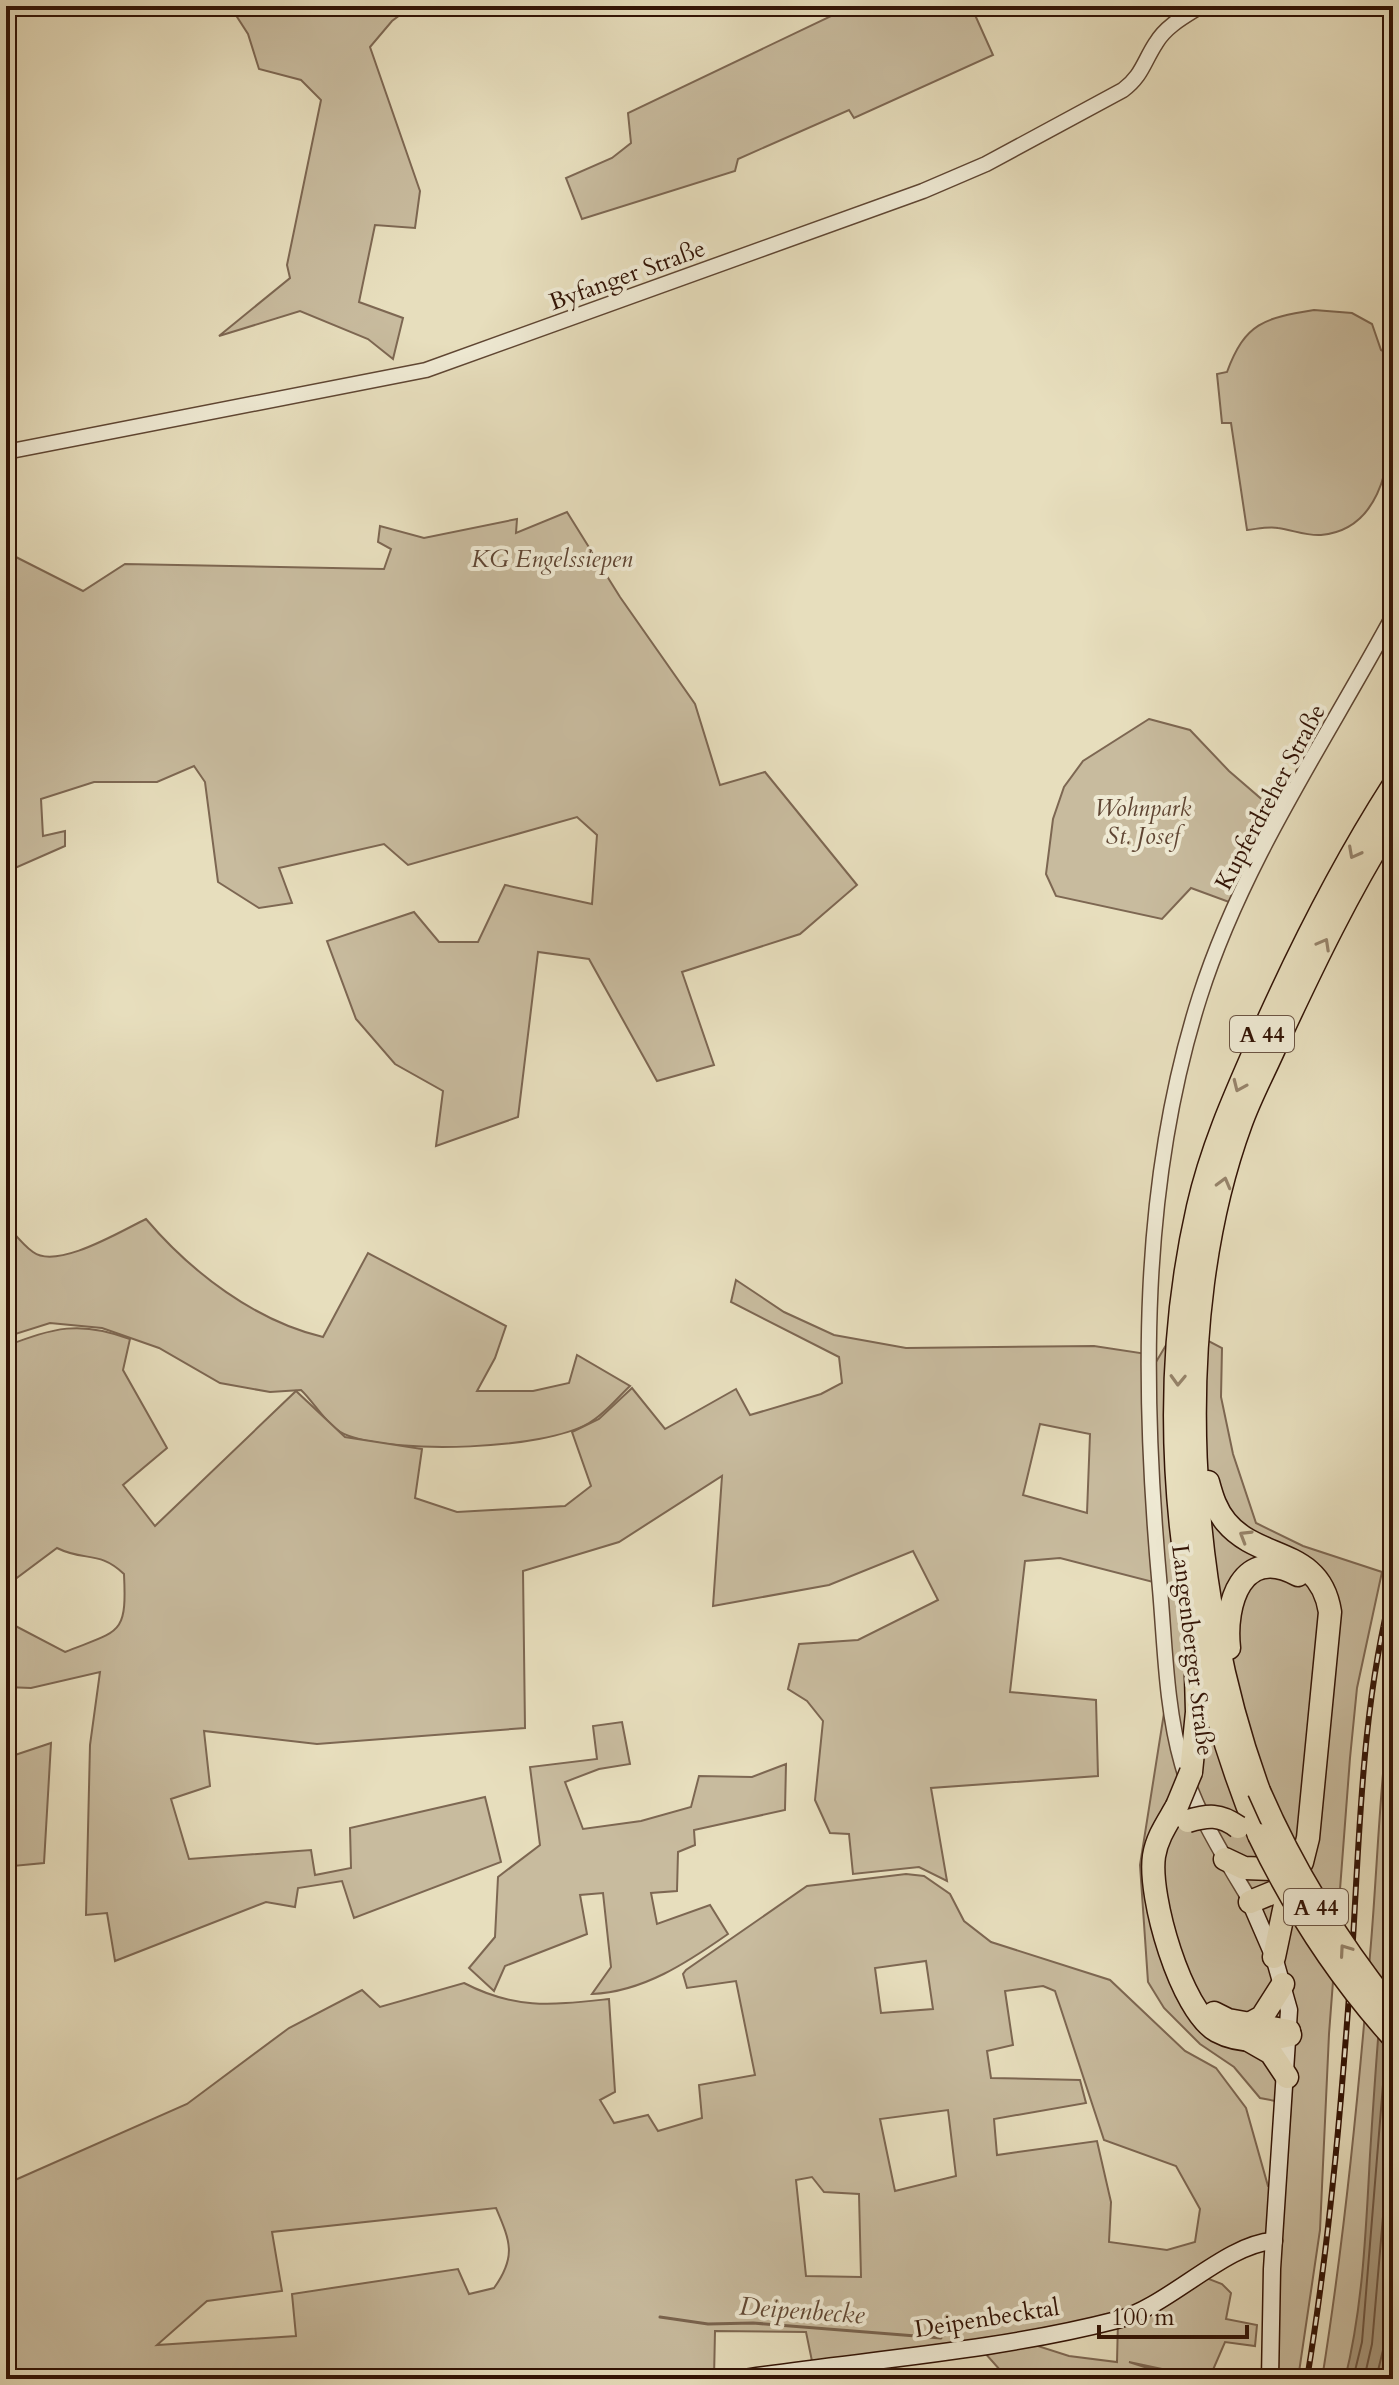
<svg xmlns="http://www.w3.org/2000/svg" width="1399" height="2385" font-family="Cardo,serif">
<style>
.green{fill:#c8bb9e;stroke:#7d6752;stroke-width:2;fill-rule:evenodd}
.water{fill:#a9997e;stroke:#79634e;stroke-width:2}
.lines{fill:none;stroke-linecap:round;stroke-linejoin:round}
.shore{stroke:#6e5642;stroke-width:2}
.stream{stroke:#79634e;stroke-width:3}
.tertiary-casing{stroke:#5f4633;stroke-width:17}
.secondary-casing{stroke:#321305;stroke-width:19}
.motorway-casing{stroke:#321305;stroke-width:25}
.tertiary{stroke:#efead4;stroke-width:14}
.secondary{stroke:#efead4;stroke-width:16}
.motorway{stroke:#e7debd;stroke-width:22}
.rail-casing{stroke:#321305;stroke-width:6}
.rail{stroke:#efead4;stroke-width:3;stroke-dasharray:9;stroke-linecap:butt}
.motorway-bridge-casing{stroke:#321305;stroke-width:25;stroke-linecap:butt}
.motorway-bridge{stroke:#e7debd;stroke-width:22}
.oneway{stroke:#96836a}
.labels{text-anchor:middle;stroke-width:8;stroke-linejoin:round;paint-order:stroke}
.shield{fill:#efead4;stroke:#6b5443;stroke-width:2}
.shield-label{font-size:22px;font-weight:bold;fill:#321305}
.street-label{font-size:24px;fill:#321305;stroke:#efead4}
.park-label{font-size:24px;font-style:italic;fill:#5f4533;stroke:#efead4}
.water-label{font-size:26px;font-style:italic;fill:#624935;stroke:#efead4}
</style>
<rect width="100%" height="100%" fill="#e7debd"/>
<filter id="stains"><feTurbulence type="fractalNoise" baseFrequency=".0025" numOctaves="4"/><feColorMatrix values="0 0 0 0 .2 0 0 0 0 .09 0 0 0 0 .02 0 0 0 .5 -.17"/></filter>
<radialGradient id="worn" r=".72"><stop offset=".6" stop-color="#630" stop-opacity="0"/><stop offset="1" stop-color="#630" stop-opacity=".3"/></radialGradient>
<g class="green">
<path d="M230 6H412L392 21 370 47 420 191 415 228 375 225 359 302 403 318 393 359 368 339 300 311 219 336 290 278 287 265 321 100 301 80 259 69 248 34Z"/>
<path d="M852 6H971L993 55 854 118 849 110 738 159 735 171 582 219 566 178 612 158 631 143 628 113Z"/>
<path d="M1314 310 1352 313 1372 324 1381 350 1393 356C1393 419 1399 528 1321 535 1306 536 1293 530 1278 528 1269 526 1257 529 1247 530L1231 423H1222L1217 374 1227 372C1245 323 1264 318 1314 310Z"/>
<path d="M567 512 620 597 695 704 720 785 765 772 857 885 800 934 682 972 714 1065 657 1081 589 959 538 952 518 1117 436 1146 443 1091 395 1064 356 1019 327 941 414 912 439 942H478L505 885 592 904 597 835 577 817 408 865 384 844 279 868 292 903 259 908 218 882 205 782 194 766 157 782H94L41 799 43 836 65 831V846L6 872V552L83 591 125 564 384 569 391 549 378 542 380 526 424 538 517 519 516 533Z"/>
<path d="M1149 719 1190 730 1229 771 1273 809 1229 902 1191 888 1162 919 1056 896 1046 874 1053 819 1064 787 1083 761Z"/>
<path d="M146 1219C191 1272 255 1321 323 1337L368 1253 506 1326 495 1358 477 1391H533L569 1383 577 1355 630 1386C617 1398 605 1414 589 1423 543 1450 398 1454 349 1436 328 1429 316 1404 301 1390L270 1392 220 1383 159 1348 102 1328 50 1323 6 1337V1224C14 1233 23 1245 33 1252 57 1270 121 1231 146 1219Z"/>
<path d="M736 1280 784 1312 834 1335 906 1348 1094 1346 1147 1354 1144 1456 1153 1582 1060 1558 1025 1561 1010 1692 1096 1700 1098 1776 931 1788 947 1881 919 1867 853 1874 849 1834 830 1833 815 1800 823 1721 807 1701 788 1689 799 1644 858 1640 938 1600 913 1551 829 1585 713 1606 722 1476 619 1542 523 1571 525 1728 317 1744 204 1731 210 1786 171 1799 189 1859 311 1850 315 1875 351 1868 350 1828 485 1797 501 1862 354 1918 342 1881 298 1888 295 1907 266 1902 115 1961 107 1913 86 1915 90 1745 100 1672 31 1688 6 1687V1621L65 1652C120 1630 127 1636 124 1574 99 1550 85 1562 57 1548L6 1586V1346C54 1328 79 1320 130 1339L123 1370 167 1448 123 1485 155 1526 296 1391 345 1437 422 1449 415 1498 457 1512 565 1506 591 1486 572 1432 599 1419 632 1388 665 1429 736 1389 750 1415 821 1394 842 1383 839 1357 731 1302ZM1040 1424 1090 1434 1087 1513 1023 1495Z"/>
<path d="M1178 1325 1222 1348 1221 1397 1233 1454 1256 1523 1303 1546 1382 1572 1357 1688 1350 1758 1329 2034 1320 2230 1298 2379H1274V2321L1291 2104 1260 2098 1234 2067 1200 2044 1164 2008 1148 1982 1140 1865 1171 1669 1154 1454 1156 1362Z"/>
<path d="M1393 1688V2379H1322C1345 2234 1359 2089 1371 1943 1378 1858 1380 1773 1393 1688Z"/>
<path d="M622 1722 630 1764 599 1769 565 1782 583 1829 641 1821 691 1807 699 1776 752 1777 786 1764 785 1810 694 1830 695 1845 678 1852 677 1891 651 1893 657 1924 710 1905 728 1934C688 1962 643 1992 592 1994L611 1967 603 1893 580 1895 587 1934 505 1966 494 1991 469 1968 495 1937 498 1877 540 1845 530 1767 597 1759 593 1726Z"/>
<path d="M51 1743 44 1863 13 1866 6 1834V1758Z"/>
<path d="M906 1874 924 1876 950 1894 964 1921 991 1942 1110 1980 1185 2051 1216 2068 1246 2108 1268 2186 1278 2191 1273 2241 1201 2276 1222 2284 1231 2293 1226 2319 1257 2325 1255 2346 1225 2342 1209 2379 1129 2362 1182 2379H1008L977 2344 813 2366 806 2332 715 2331 714 2379H6V2184L187 2104 289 2028 362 1990 380 2007 464 1983C516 2010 552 2005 609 1999L615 2092 600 2100 614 2123 648 2115 658 2131 702 2118 699 2085 755 2075 736 1981 687 1988 683 1974 686 1970 807 1886ZM926 1961 933 2009 881 2013 875 1968ZM1043 1986 1055 1991 1104 2140 1176 2166 1200 2209 1195 2242 1167 2250 1109 2242 1111 2202 1097 2141 997 2155 994 2119 1086 2103 1080 2080 991 2078 987 2051 1013 2045 1005 1991ZM948 2110 956 2176 895 2191 880 2119ZM812 2177 824 2192 859 2194 861 2277 806 2276 796 2180ZM496 2208C510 2241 517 2256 494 2288L469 2294 458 2269 292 2294 296 2336 157 2345 207 2301 282 2291 272 2232ZM1118 2320 1117 2362 1069 2356 1013 2338Z"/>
</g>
<path class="water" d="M1393 1870V2379H1345C1363 2307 1366 2229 1370 2155 1376 2060 1383 1965 1393 1870Z"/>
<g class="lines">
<g class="shore">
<path d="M1353 2379 1362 2342 1386 2048"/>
<path d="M1364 2379 1372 2344 1393 2101"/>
<path d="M1376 2379 1384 2346 1393 2247"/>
</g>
<path class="stream" d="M660 2317 708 2324 753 2323 941 2338"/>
<defs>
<g id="tertiary">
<path d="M6 452 426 370 923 191 986 164 1123 90C1142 76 1144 61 1156 43 1166 26 1185 16 1201 6"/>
<path d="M1248 1897C1223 1855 1195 1811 1182 1764 1166 1708 1165 1646 1160 1589 1142 1392 1139 1187 1200 996 1243 861 1326 740 1393 616"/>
</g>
<g id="secondary">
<path d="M1248 1897 1274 1957 1289 2010 1272 2269 1270 2379"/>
<path d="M736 2379C862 2360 993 2352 1117 2320 1168 2307 1226 2243 1274 2241"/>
</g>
<g id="motorway">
<path d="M1208 1482C1212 1497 1216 1510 1226 1522 1259 1562 1320 1547 1330 1612L1308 1838 1302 1862 1289 1886 1250 1902"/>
<path d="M1229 1648C1224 1604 1242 1544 1298 1575"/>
<path d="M1191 1772 1197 1712 1196 1676"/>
<path d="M1259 1791C1187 1596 1168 1321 1241 1123 1251 1095 1266 1068 1278 1040 1313 965 1349 890 1393 820"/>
<path d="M1177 1806C1168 1822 1157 1837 1154 1856 1148 1896 1181 2011 1217 2031 1239 2043 1266 2041 1290 2035"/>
<path d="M1259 1835C1179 1641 1151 1413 1198 1207 1212 1145 1238 1089 1263 1032 1301 947 1343 864 1393 786"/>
<path d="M1225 1859 1244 1868 1275 1869"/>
<path d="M1274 1957 1289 1886"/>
<path d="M1214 2013 1228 2020 1289 2031"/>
<path d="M1251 2023 1262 2017 1283 1984"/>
<path d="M1250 2041 1271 2053 1287 2077"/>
</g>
</defs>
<use href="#tertiary" class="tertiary-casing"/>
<use href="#secondary" class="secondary-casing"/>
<use href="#motorway" class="motorway-casing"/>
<use href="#tertiary" class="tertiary"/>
<use href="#secondary" class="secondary"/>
<use href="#motorway" class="motorway"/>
<defs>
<path id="rail" d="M1307 2379C1331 2233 1343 2087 1353 1939 1360 1821 1363 1700 1393 1585"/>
</defs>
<use href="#rail" class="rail-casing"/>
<use href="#rail" class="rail"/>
<defs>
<g id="motorway-bridge">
<path d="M1259 1791C1294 1872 1338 1943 1393 2011"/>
<path d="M1177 1806 1191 1772"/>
<path d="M1188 1821C1208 1815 1220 1814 1238 1827"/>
<path d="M1259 1835C1295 1910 1337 1975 1393 2037"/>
</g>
</defs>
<use href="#motorway-bridge" class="motorway-bridge-casing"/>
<use href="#motorway-bridge" class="motorway-bridge"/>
</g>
<defs><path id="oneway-chevron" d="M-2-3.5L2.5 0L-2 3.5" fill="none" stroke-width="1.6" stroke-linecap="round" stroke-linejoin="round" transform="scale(2)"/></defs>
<g class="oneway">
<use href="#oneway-chevron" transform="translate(1354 853) rotate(118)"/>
<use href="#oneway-chevron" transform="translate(1324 944) rotate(-61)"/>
<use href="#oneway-chevron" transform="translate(1239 1086) rotate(114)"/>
<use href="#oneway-chevron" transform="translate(1224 1183) rotate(-75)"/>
<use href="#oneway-chevron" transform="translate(1178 1380) rotate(92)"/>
<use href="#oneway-chevron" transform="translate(1245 1536) rotate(-149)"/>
<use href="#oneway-chevron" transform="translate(1345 1950) rotate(-125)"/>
</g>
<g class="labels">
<g class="shield">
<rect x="1230" y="1016" width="64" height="36" rx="6"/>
<rect x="1284" y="1889" width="64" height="36" rx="6"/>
</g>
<g class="shield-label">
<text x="1262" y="1042">A 44</text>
<text x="1316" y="1915">A 44</text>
</g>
<g class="street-label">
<text transform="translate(627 275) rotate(-20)" y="8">Byfanger Straße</text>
<text transform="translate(1270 797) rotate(-62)" y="8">Kupferdreher Straße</text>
<text transform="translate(1193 1650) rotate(83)" y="8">Langenberger Straße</text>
<text transform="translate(987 2318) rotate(-9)" y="8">Deipenbecktal</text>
</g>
<g class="park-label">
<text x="552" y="567">KG Engelssiepen</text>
<text x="1143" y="816">Wohnpark<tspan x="1143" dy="28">St. Josef</tspan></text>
</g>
<g class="water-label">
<text transform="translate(802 2310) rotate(4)" y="9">Deipenbecke</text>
</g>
</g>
<rect width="1399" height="2385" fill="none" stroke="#e7debd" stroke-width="32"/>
<rect x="8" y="8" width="1383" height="2369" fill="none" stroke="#321305" stroke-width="4"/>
<rect x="16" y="16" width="1367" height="2353" fill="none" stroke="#321305" stroke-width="2"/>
<path d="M1099 2325v12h148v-12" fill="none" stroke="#321305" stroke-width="4"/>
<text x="1111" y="2325" font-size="24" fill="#321305" stroke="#efead4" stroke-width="6" paint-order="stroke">100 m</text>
<rect width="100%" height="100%" filter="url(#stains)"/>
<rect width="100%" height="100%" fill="url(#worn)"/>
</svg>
